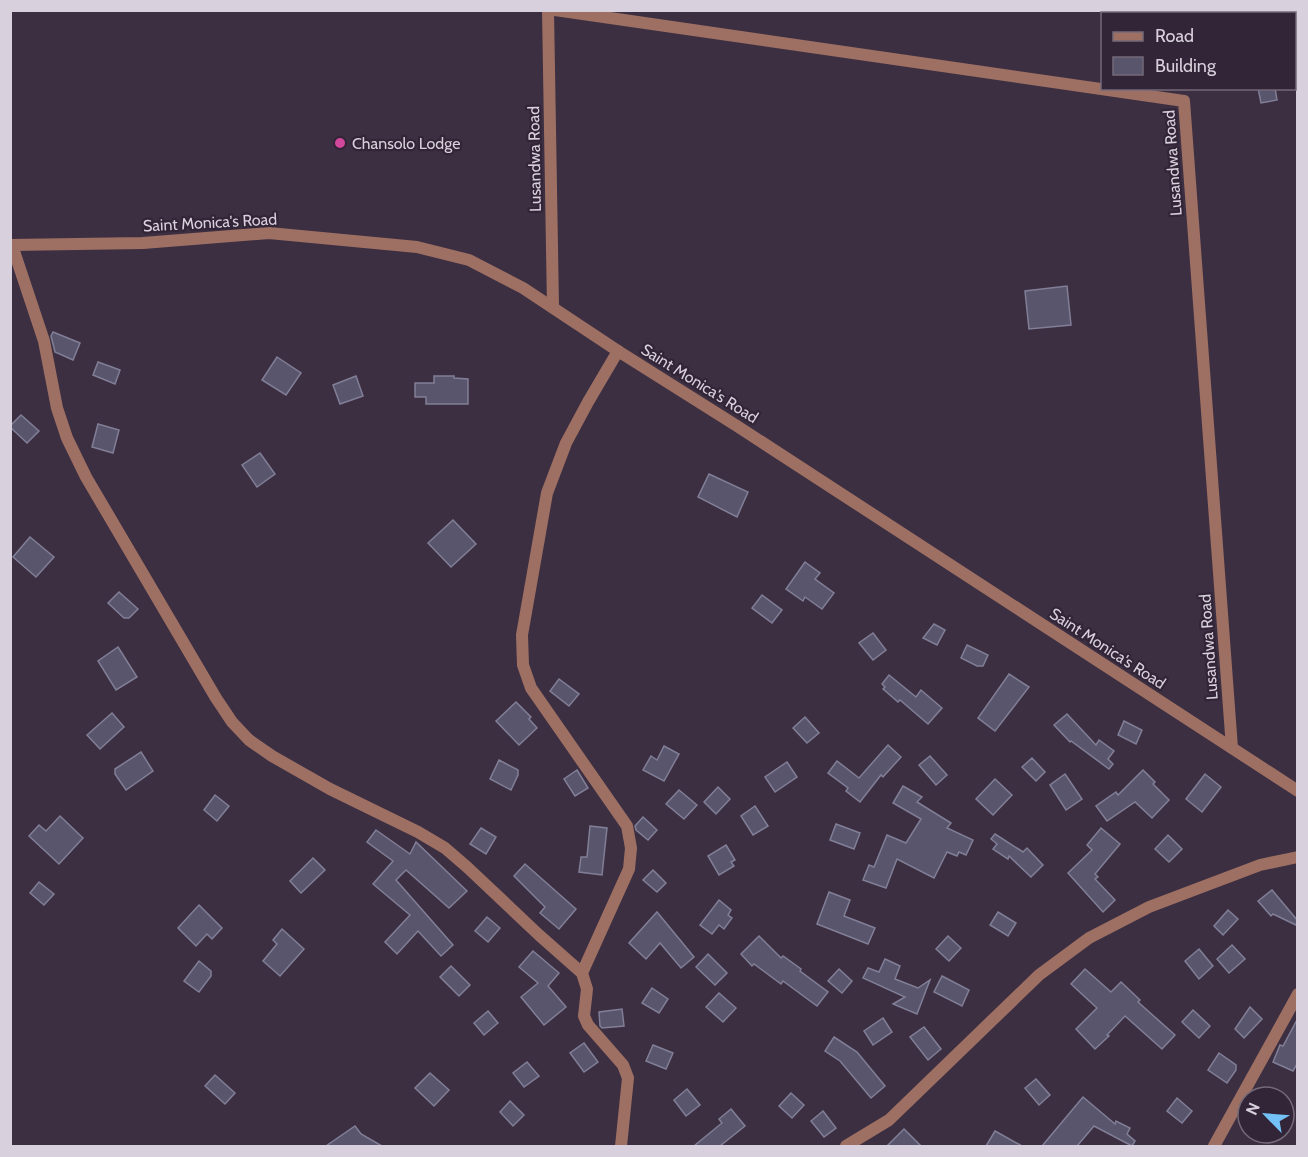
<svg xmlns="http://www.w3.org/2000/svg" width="1308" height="1157" font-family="Cabin,sans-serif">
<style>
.building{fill:#58556c;stroke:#817f97;stroke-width:1.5}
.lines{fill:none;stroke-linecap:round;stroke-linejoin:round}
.minor{stroke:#9e7063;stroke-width:12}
.tertiary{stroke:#9e7063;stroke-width:12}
.hotel-dot{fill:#d1479c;stroke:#322537;stroke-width:2}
.labels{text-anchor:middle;stroke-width:4.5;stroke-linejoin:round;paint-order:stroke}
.poi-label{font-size:16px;fill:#d8d0dc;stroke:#322537;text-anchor:start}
.street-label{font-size:16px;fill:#d8d0dc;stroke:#322537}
</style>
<rect width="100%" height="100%" fill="#3d2f42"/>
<g class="building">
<path d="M1258 88H1275L1277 100 1261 103Z"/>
<path d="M1067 286 1071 325 1029 329 1025 291Z"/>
<path d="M53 332 80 343 73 360 55 352 51 336Z"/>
<path d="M277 357 301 373 286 395 262 380Z"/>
<path d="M98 362 120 370 115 384 93 375Z"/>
<path d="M356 376 363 396 340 404 333 385Z"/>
<path d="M434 376H454V378L468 379V404H426V397H415V383H434Z"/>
<path d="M21 415 39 431 27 443 10 427V426Z"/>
<path d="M98 424 119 430 113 453 92 447Z"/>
<path d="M260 453 275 474 257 487 242 465Z"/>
<path d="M709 474 748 492 737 517 698 497Z"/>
<path d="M453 520 476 544 451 567 428 543Z"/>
<path d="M30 537 54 557 36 577 13 557Z"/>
<path d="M805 562 820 573 815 579 834 593 822 609 805 597 803 601 786 589Z"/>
<path d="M119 592 138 609 129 618H124L108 603Z"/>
<path d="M762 595 782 610 772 623 752 608Z"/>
<path d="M934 624 945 630 937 645 923 638Z"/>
<path d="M873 633 886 650 873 660 859 643Z"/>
<path d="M967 645 988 655 983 666H977L961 658Z"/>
<path d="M118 647 137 677 116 690 98 661Z"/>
<path d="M1009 674 1029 687 995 731 978 718Z"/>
<path d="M889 675 916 697 921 690 942 708 928 724 900 700 898 702 883 689 885 687 882 684Z"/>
<path d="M559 679 579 694 569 706 550 691Z"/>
<path d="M516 702 531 717 529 719 537 728 519 745 496 721Z"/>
<path d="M112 713 124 727 100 749 87 735Z"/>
<path d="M1067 714 1096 745 1099 740 1114 751 1108 759 1113 764 1109 769 1071 741 1070 742 1054 725Z"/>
<path d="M805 717 819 733 807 743 793 728Z"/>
<path d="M1124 721 1142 730 1136 744 1118 735Z"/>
<path d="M888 745 901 757 883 777 881 775 860 802 846 791 848 788 828 773 837 761 859 778Z"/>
<path d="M664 746 679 754 664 781 643 770 651 756 657 760Z"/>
<path d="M141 752 153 771 126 790 115 774V769Z"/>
<path d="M930 756 947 775 936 785 919 765Z"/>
<path d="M1032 758 1045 772 1036 781 1022 767Z"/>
<path d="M499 760 518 770V775L511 790 490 779Z"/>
<path d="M787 762 797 777 775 792 765 777Z"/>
<path d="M577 770 588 788 575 796 564 779Z"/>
<path d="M1143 770 1155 782 1153 784 1169 800 1152 818 1135 802 1107 821 1096 806 1116 792 1118 795Z"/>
<path d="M1065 774 1082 799 1066 810 1050 785Z"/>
<path d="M1205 774 1221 787 1202 812 1186 799Z"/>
<path d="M995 779 1012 795 993 815 976 799Z"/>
<path d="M903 786 922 797 917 802 951 823 947 828 973 840 966 855 959 852 957 856 947 852 934 878 897 859 886 888 863 880 869 865 874 867 887 835 906 843 921 819 893 803Z"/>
<path d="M718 787 730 799 716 814 704 802Z"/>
<path d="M679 790 697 805 684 819 666 804Z"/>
<path d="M215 795 229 806 217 821 204 810Z"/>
<path d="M755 806 768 826 753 835 741 816Z"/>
<path d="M60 816 83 838 59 864 29 836 39 825 46 831Z"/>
<path d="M643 817 657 830 648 840 636 830 635 826Z"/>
<path d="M836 824 860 833 854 849 830 840Z"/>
<path d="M590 826 607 828 602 875 579 872 581 857H587Z"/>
<path d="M481 828 496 837 486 854 470 844Z"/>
<path d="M1101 828 1120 844 1095 874 1098 877 1095 879 1115 900 1103 912 1068 873 1092 850 1087 845Z"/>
<path d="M376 830 410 854 416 842 467 891 449 908 406 870 396 880 453 945 441 956 418 931 397 954 385 942 410 915 373 884 393 861 367 842Z"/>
<path d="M995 834 1023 852 1027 848 1043 865 1031 877 1009 856 1008 859 993 849 997 844 991 839Z"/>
<path d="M1168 835 1182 849 1169 862 1155 849Z"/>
<path d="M726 845 735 860 731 862 734 866 719 875 708 856Z"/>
<path d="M313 858 325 870 301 893 290 881Z"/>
<path d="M525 864 576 909 559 929 540 913 545 907 514 876Z"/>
<path d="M653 870 666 883 657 892 643 880Z"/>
<path d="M39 882 54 894 44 905 30 893Z"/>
<path d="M1272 890 1298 921V926L1273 914 1271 916 1258 901Z"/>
<path d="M829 892 850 900 844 916 875 928 868 944 817 924Z"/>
<path d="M719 900 731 910 728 915 732 918 724 929 719 925 712 934 700 925Z"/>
<path d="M199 905 222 928 212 939 207 934 196 946 178 928Z"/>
<path d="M1228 910 1238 919 1223 935 1214 926Z"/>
<path d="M657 912 694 957 681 968 660 943 646 959 629 943Z"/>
<path d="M998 912 1016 923 1008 936 990 925Z"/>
<path d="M487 917 500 928 488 942 475 931Z"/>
<path d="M282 929 304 949 280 976 263 961 277 944 273 940Z"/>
<path d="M759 936 781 958 783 956 801 969 800 971 828 992 817 1006 783 981 781 984 754 964 752 966 741 954Z"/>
<path d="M948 936 961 948 949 961 936 949Z"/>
<path d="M1232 945 1245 959 1229 973 1217 959Z"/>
<path d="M1199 949 1213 966 1199 979 1185 961Z"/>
<path d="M533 951 559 973 548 986 566 1007 544 1025 521 997 538 983 519 967Z"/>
<path d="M708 954 727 973 715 985 696 967Z"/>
<path d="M885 959 900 966 895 979 918 988 930 980 917 1014 893 1004 905 997 863 978 868 968 879 972Z"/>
<path d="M199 961 211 971V976L199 992 184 981Z"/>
<path d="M451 966 470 985 459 996 440 977Z"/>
<path d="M839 969 852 981 842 993 828 981Z"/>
<path d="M1085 969 1111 992 1121 982 1140 1000 1138 1002 1175 1035 1162 1049 1125 1016 1107 1035 1109 1036 1095 1049 1076 1029 1097 1008 1071 984Z"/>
<path d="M942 976 969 990 962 1006 934 992Z"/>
<path d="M652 988 668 999 659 1013 642 1003Z"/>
<path d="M719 993 736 1008 723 1022 706 1007Z"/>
<path d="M1250 1007 1262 1019 1244 1038 1235 1029Z"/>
<path d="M622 1009 624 1026 602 1028 600 1026 599 1012Z"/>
<path d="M1193 1010 1210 1026 1199 1038 1182 1022Z"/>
<path d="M488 1011 498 1023 484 1035 474 1023Z"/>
<path d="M883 1018 892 1032 873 1045 864 1031Z"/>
<path d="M1298 1018V1062L1293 1071 1273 1062 1280 1045 1283 1046Z"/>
<path d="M924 1027 941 1049 928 1060 910 1037Z"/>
<path d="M834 1037 857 1052 885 1086 871 1098 840 1061 825 1051Z"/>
<path d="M584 1043 598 1062 584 1072 570 1053Z"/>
<path d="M653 1045 673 1053 666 1069 646 1061Z"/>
<path d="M1219 1053 1236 1065V1070L1227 1083 1208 1070Z"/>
<path d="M527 1062 539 1076 524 1087 513 1073Z"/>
<path d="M430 1073 449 1090 434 1106 415 1088Z"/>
<path d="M215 1075 235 1093 225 1104 205 1086Z"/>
<path d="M1036 1079 1050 1095 1039 1105 1025 1088Z"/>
<path d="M687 1089 700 1105 686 1116 674 1100Z"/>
<path d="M791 1093 804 1105 792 1118 779 1106Z"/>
<path d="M1083 1097 1115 1124 1116 1121 1130 1128 1127 1134 1135 1141 1132 1146 1094 1126 1077 1146H1042Z"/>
<path d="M1177 1098 1192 1111 1182 1123 1167 1111Z"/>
<path d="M510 1101 524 1115 513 1126 500 1112Z"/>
<path d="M731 1109 745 1126 720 1146H694L722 1123 719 1119Z"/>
<path d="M823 1111 836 1128 824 1137 811 1121Z"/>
<path d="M355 1126 361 1134 382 1146H326Z"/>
<path d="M904 1129 921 1146H887Z"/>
<path d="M995 1131 1022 1146H986Z"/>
</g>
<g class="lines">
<g class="minor">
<path d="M548 10 553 307"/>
<path d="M555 10 1184 101 1232 748"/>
<path d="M12 245 44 341 57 408 67 438 86 477 216 698 232 722 249 740 272 756 330 789 418 832 445 848 467 867 539 935 582 973 587 989 584 1016 588 1025 623 1065 628 1078 621 1146"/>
<path d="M582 973 629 869 631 848 627 826 531 688 523 665 522 635 547 493 566 443 588 402 618 351"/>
<path d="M846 1146 889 1120 1039 975 1089 938 1149 907 1260 865 1298 857"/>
<path d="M1214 1146 1298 994"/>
</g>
<path class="tertiary" d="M10 245 143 243 269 233 417 247 469 260 523 288 618 351 737 426 1298 791"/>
</g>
<circle class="hotel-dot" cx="340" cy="143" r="6"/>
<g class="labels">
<g class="poi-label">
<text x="352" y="149">Chansolo Lodge</text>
</g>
<g class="street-label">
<text transform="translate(534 159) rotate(-91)" y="6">Lusandwa Road</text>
<text transform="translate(1172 163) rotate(-94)" y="6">Lusandwa Road</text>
<text transform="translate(210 222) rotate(-3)" y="6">Saint Monica's Road</text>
<text transform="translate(700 383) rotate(32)" y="6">Saint Monica's Road</text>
<text transform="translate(1208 647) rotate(-94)" y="6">Lusandwa Road</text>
<text transform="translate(1108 648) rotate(33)" y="6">Saint Monica's Road</text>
</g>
</g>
<rect width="1308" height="1157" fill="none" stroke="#d8d0dc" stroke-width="24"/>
<rect x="1101" y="12" width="195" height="78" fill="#322537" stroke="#746979" stroke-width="1.5"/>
<rect x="1113" y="32" width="30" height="9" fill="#9e7063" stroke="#746979" stroke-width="1.5"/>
<text x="1155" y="42" font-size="18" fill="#d8d0dc">Road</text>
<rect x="1113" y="57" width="30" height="18" fill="#58556c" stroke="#746979" stroke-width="1.5"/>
<text x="1155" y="72" font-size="18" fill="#d8d0dc">Building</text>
<g transform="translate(1266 1115) rotate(295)"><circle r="28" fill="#322537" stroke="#746979" stroke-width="1.5"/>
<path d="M0-4.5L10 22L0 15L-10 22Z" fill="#73c1f6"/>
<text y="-9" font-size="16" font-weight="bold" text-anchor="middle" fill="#d8d0dc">N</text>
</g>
</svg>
